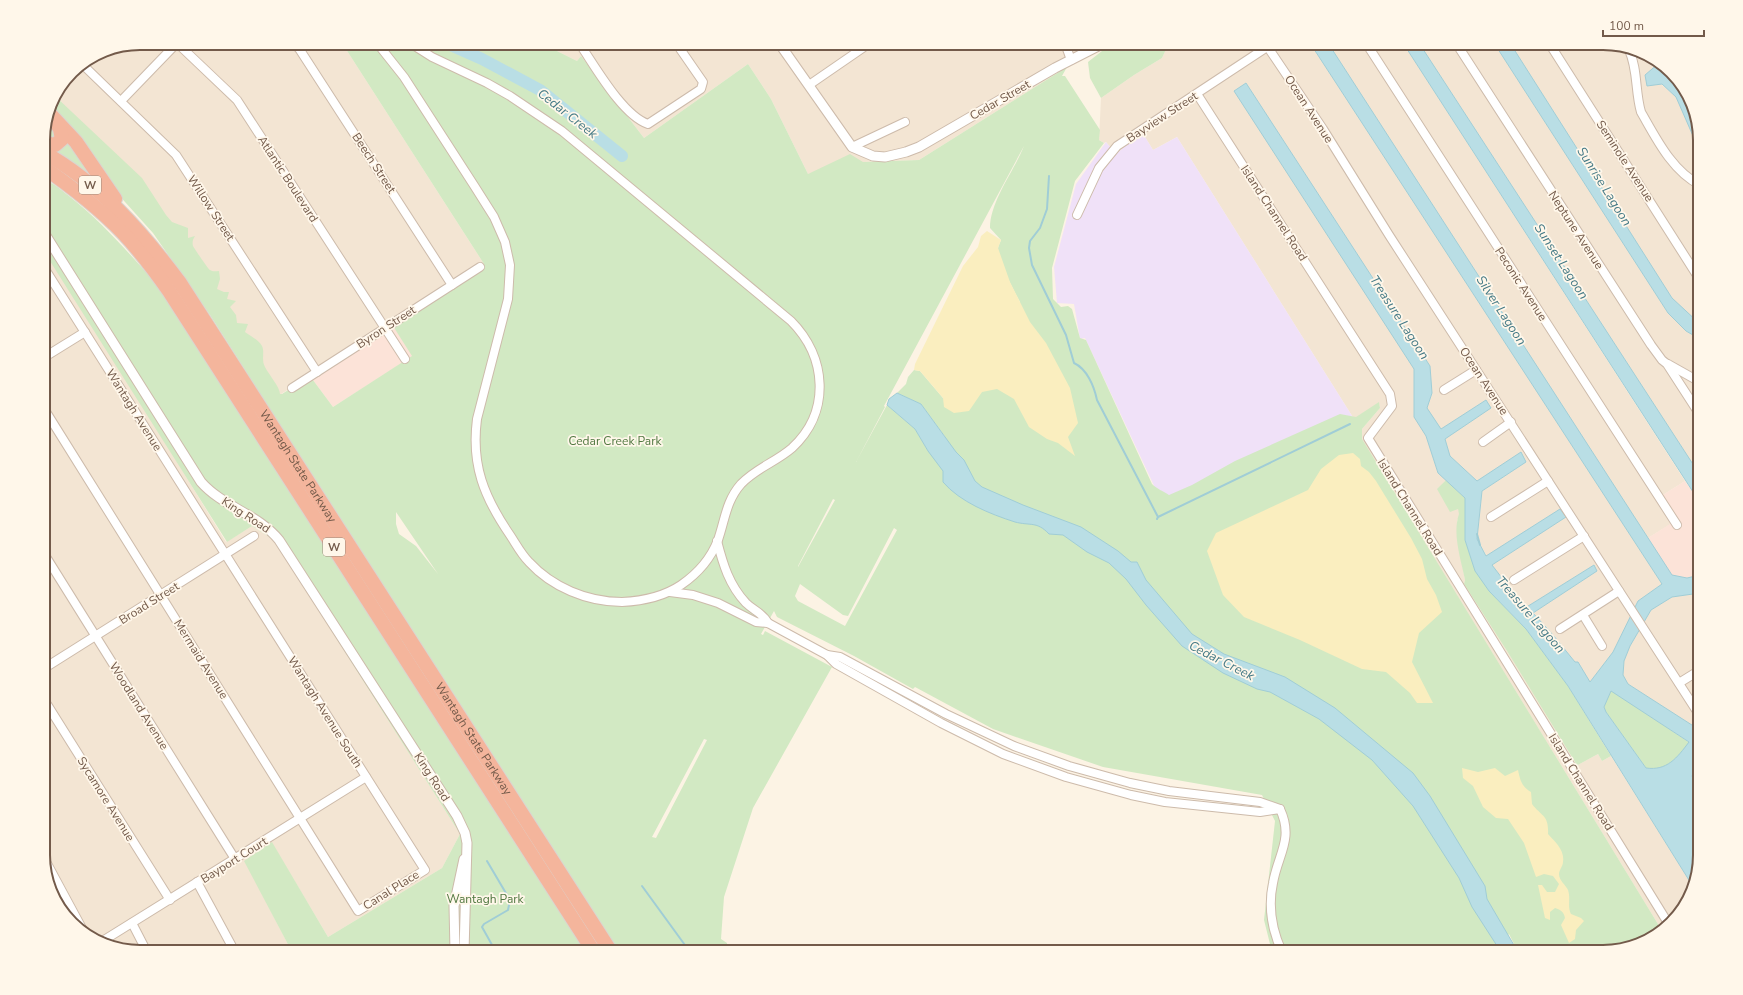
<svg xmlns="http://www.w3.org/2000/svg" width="1743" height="995" font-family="'Nunito Sans',sans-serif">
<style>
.residential{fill:#f3e5d3}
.commercial{fill:#fce3d8}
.education{fill:#f0e1f8}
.green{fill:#d2e9c3;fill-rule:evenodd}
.sand{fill:#faeebf}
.water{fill:#b9dee5;stroke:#a0cdd6;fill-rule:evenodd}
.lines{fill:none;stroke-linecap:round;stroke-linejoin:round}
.stream{stroke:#a0cdd6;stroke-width:2}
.river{stroke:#b9dee5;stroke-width:12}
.minor-casing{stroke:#cdbbab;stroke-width:10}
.tertiary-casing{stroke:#cdbbab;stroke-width:11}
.motorway-casing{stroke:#dbd4d0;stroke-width:16}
.minor{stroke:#fff;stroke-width:8}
.tertiary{stroke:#fff;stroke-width:9}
.motorway{stroke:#f4b59c;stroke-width:14}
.labels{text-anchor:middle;stroke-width:3.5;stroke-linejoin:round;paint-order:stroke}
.shield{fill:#fff7ea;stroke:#9d897a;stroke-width:1}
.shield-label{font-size:11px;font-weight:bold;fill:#735a4a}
.street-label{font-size:12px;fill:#735a4a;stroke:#fff7ea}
.park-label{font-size:12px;fill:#527942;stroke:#fff7ea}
.water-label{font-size:13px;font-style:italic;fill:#457a86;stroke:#fff7ea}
.rim{fill:none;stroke:#735a4a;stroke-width:2}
</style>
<rect width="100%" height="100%" fill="#fcf3e4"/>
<g class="residential">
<path d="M139 43H342L484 264 275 398 133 178 53 99 71 71 103 50Z"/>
<path d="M541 43H1092L1077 51 1067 67 919 160 863 162 808 174 771 99 748 64 644 138 581 56 577 61Z"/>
<path d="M1169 43H1310L1662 584 1638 601 1613 652 1590 682 1578 662H1575L1553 635 1533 613 1597 571 1594 565 1525 608 1492 565 1566 517 1560 509 1487 556 1477 540 1482 491 1526 462 1521 453 1477 481 1450 456 1445 439 1490 408 1486 400 1441 429 1427 408 1432 393 1430 366 1246 83 1235 90 1415 369V417L1426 436 1438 473 1446 480 1438 489 1458 509 1460 514 1457 521V534L1465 580 1464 584 1507 651 1575 762 1576 766 1598 754 1602 761 1611 756 1692 885 1687 904 1661 929 1361 438 1362 429 1380 408 1379 403 1354 419 1177 137 1153 150 1142 132 1116 154 1106 142 1104 143 1099 140 1101 98 1134 75 1162 58Z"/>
<path d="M1328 43H1403L1685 481 1658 498 1674 522 1648 538Z"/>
<path d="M1419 43H1494L1668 313 1686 331 1700 339V475Z"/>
<path d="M1510 43H1603L1652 56 1659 63 1645 75 1661 84 1676 97 1697 145 1700 147V324L1672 299Z"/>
<path d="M43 248 95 328 226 542 252 526 274 540 460 834 442 868 328 937 272 843 245 861 292 952H140L91 939 56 904 43 862Z"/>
<path d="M1700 593 1697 630 1700 645V732L1695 727 1628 684 1623 675 1624 661 1630 646 1651 610 1672 597Z"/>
</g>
<g class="commercial">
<path d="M391 323 413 356 333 407 310 376Z"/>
<path d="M1685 481 1695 495 1700 544V575L1687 578 1672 576 1648 538 1673 522 1658 498Z"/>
<path d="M1700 764V789L1692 776Z"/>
</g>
<path class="education" d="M1142 132 1153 150 1177 137 1354 419 1164 507 1085 338 1080 339 1074 304 1057 303 1054 267 1076 184 1106 142 1116 154Z"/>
<g class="green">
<path d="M342 43H541L577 61 581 56 644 138 748 64 771 99 808 174 850 154 863 162 919 160 1067 67 1062 76H1065L1100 130 1099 140 1104 143 1075 181 1052 268 1053 299 1061 307 1068 306 1072 309 1080 338 1086 340 1152 484C1157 489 1163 491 1169 495L1192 485 1235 461 1340 414 1356 417 1379 402 1380 408 1362 429V439L1661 929 1652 939 1604 952H1518L1509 934 1498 947 1501 952H1272L1264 920 1275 821 1262 795 1103 767 993 729 915 687 913 689 854 656 777 617 774 611 761 634 763 635 765 631 832 667 753 808 724 897 721 939 727 943V952H617L277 424 273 414 210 315 153 233 116 192 50 106 55 96 142 178 166 215 172 222 188 228V238L195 236C193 239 192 242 193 246 194 248 208 269 210 270 213 272 216 271 219 271L220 279 217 289 224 292H229L227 299 236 301 230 307 236 315 237 323 248 324 245 332C250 336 259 340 262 346 265 352 261 360 265 367 269 375 280 387 280 394H282L310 376 333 407 412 356 391 323 484 264ZM1024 146C1014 171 990 201 990 228L1001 240C1000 243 998 246 998 249 999 263 1013 289 1020 302L943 398 920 371 914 370 908 377 906 384 897 393 921 404 946 438 928 451 915 429 887 405 856 462 885 407 884 406ZM833 499 835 500 798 567V566ZM396 512 438 574 416 546 399 534 396 524ZM894 528 897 530 845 626 798 601 795 596 800 584 843 615 848 616ZM704 739 707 740 656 838 652 837Z"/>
<path d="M1119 43H1169L1162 58 1134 75 1101 98 1090 78 1088 62 1102 51Z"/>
<path d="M47 117 58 137 43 140Z"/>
<path d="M69 139 91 176 56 153V151Z"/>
<path d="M43 180C53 182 61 190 69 196 101 221 127 251 154 281L586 952H292L244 861 272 842 328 937 442 868 460 834 274 540 252 526 227 542 43 250Z"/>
<path d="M1446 480 1465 498V540L1489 591 1526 629 1568 686 1611 756 1602 761 1598 754 1576 766 1575 762 1507 651 1464 584 1465 580C1461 559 1452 534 1459 514L1458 509 1450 512 1437 489Z"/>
<path d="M1611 690 1690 743C1676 757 1669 771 1646 768L1606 712 1604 707Z"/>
</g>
<g class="sand">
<path d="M987 231 1001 240 998 248 1010 282 1030 322 1046 343 1070 388 1078 423 1068 437 1075 456 1058 443 1047 439 1029 427 1014 399 997 389 982 392 969 411 954 413 944 407 943 398 920 371 914 370 915 364 963 266 978 247 981 236Z"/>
<path d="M1353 453 1360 459 1361 466 1369 472 1376 481 1411 538 1422 559 1427 579 1436 595 1442 612 1419 633 1412 662 1433 703H1417L1410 693 1386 672 1362 669 1300 640 1244 617 1223 595 1207 551 1216 533 1308 490 1321 469 1339 455Z"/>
<path d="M1462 768 1478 772 1495 768 1505 776 1518 770C1520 780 1522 787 1531 792L1532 804C1542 817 1549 815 1548 834 1555 842 1565 850 1563 862 1563 866 1559 870 1559 874 1559 881 1566 885 1568 890 1571 899 1567 906 1571 914L1581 918 1584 921 1576 930 1575 939 1569 943 1561 925 1565 918C1564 912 1561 910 1555 908L1550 912V920L1545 918 1538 885H1542L1547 892H1555L1559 884 1553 876 1544 874 1536 877 1524 843 1508 819 1496 818 1483 807 1473 786 1463 778Z"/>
</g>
<g class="water">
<path d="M1310 43H1328L1672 575 1687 578 1700 575V645L1697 630 1700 593 1672 597 1651 610 1630 646 1624 661 1623 675 1628 684 1695 727 1700 732V764L1692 776 1700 789V856L1692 885 1568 686 1526 629 1489 591 1475 571 1465 540V498L1438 473 1426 436 1414 417V369L1234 91 1246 83 1430 366 1432 393 1427 408 1441 429 1486 400 1491 408 1445 439 1450 456 1477 481 1521 452 1526 462 1482 491 1477 539 1486 556 1560 509 1566 517 1492 565 1525 608 1594 565 1597 571 1533 613 1553 635 1575 662H1578L1590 682 1613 652 1638 601 1662 584ZM1611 691 1689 742C1677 758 1667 771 1646 768L1606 712 1604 707Z"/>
<path d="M1403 43H1419L1700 475V544L1695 495Z"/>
<path d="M1494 43H1510L1672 298 1700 324V339L1686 331 1668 313Z"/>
<path d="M1659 63 1687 91 1700 133V147L1697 145 1676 97 1662 84 1647 86 1645 75Z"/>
<path d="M897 393 921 404 956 452 964 460 975 481 982 487 1023 505 1081 527 1118 551 1131 562H1137L1146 580 1192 634 1224 654 1285 677 1335 708 1413 773 1430 796 1485 886 1487 899 1518 952H1501L1472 907 1459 878 1413 806 1372 760 1319 719 1270 692 1257 689 1223 673 1182 646 1146 605 1126 579 1109 563 1087 552 1063 535 1049 534C1037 521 1030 526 1015 522 990 514 960 502 943 482V471L928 451 915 429 887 405 889 399Z"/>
</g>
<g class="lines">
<g class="stream">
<path d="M1049 176 1047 209 1040 228 1030 241 1029 248 1032 265 1066 335 1074 363C1087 369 1094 386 1097 400L1158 517"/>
<path d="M1157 519 1158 517 1350 424"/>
<path d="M1477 534 1480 545"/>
<path d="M487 861 510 900 508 910 484 924 482 927 496 952"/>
<path d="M642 886 690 952"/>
</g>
<path class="river" d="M446 43 482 59 540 90 622 156"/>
<defs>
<g id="minor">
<path d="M177 43 237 100 405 359"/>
<path d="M294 43 300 50 452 285"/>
<path d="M377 43 404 77 475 187 494 217 505 242 510 265 508 299 477 419C471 465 484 497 510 535 516 544 521 554 529 562 552 587 587 602 622 602 643 601 663 597 681 585 697 574 711 558 718 540 725 520 726 501 741 484 756 468 776 462 792 448 831 412 827 357 791 321L562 131 510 96 487 83 432 57 410 43"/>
<path d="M579 43C595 66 622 115 648 124L701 89 703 82 676 43"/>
<path d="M1069 43 1067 49 1071 60"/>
<path d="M1265 43 1323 129 1389 235 1700 716"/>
<path d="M1366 43 1677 525"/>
<path d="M1456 43 1651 345 1662 360 1667 364 1700 415"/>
<path d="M1549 43 1700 280"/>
<path d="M1629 50C1638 69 1635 92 1641 112 1656 138 1672 171 1700 185"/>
<path d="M82 64 176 155 317 372"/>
<path d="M809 85 870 43"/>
<path d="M1197 94 1390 394 1392 406 1368 438 1668 923"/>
<path d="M121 101 177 43"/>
<path d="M852 147 905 122"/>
<path d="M1077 215 1099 168 1117 146 1273 43"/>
<path d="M43 266 425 870 358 911 43 407"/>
<path d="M43 358 85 332"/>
<path d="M1668 364 1700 382"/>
<path d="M292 388 480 267"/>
<path d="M1444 390 1476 370"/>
<path d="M1483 442 1511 422"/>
<path d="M1491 517 1548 481"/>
<path d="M717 541C723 564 729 585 746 603 754 611 762 612 768 623"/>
<path d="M43 552 235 859"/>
<path d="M1514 580 1584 536"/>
<path d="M670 592 693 595 718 603 756 622 768 623 827 655 840 657 946 714 1014 746 1069 766 1130 783 1169 791 1260 802 1280 809C1294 839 1278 854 1273 883 1268 906 1272 930 1282 952"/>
<path d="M1583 615 1602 646"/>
<path d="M1560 629 1619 591"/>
<path d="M827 655 836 664 941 723 1003 754 1066 777 1131 795 1165 802 1260 812 1280 809"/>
<path d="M43 669 254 536"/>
<path d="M1679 683 1700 670"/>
<path d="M43 698 170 900"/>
<path d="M43 856 84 932"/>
<path d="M197 882 235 952"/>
<path d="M132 923 147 952"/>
<path d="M101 942 366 777"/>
</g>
<g id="tertiary">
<path d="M779 43 852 147 873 156 885 157 906 152 919 147 1055 68 1104 43"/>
<path d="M43 231 201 482C223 507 258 514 279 540L457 816 465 833 467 843 464 952"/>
<path d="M455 952 454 906 464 859"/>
</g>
<g id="motorway">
<path d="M48 112 76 142 115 199"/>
<path d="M43 143 55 145 62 139 60 129 56 122"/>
<path id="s1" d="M43 152C99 183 142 232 180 283L611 952"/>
<path d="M43 167C72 187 99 208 123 233 140 251 155 271 169 291L594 952"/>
</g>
</defs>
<use href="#minor" class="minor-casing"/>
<use href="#tertiary" class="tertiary-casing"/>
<use href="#motorway" class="motorway-casing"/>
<use href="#minor" class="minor"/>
<use href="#tertiary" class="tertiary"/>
<use href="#motorway" class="motorway"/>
</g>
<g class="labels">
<g class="shield">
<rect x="79" y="176" width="22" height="18" rx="3"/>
<rect x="323" y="538" width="22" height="18" rx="3"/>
</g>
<g class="shield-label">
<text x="90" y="189">W</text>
<text x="334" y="551">W</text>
</g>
<g class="street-label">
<text transform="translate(1000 100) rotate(-30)" y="4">Cedar Street</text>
<text transform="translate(1309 109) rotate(57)" y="4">Ocean Avenue</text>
<text transform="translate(1162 117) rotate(-33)" y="4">Bayview Street</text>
<text transform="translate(1625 161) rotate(57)" y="4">Seminole Avenue</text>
<text transform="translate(374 163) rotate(57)" y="4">Beech Street</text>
<text transform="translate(288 179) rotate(57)" y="4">Atlantic Boulevard</text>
<text transform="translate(211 208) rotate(57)" y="4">Willow Street</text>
<text transform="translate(1274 213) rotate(57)" y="4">Island Channel Road</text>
<text transform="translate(1576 230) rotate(57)" y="4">Neptune Avenue</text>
<text transform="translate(1521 284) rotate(57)" y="4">Peconic Avenue</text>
<text transform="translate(386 327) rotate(-33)" y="4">Byron Street</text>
<text transform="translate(1484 381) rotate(57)" y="4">Ocean Avenue</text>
<text transform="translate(134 410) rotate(58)" y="4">Wantagh Avenue</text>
<text dy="4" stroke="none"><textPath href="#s1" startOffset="409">Wantagh State Parkway</textPath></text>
<text transform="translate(1410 507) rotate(58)" y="4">Island Channel Road</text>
<text transform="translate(246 515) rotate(33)" y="4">King Road</text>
<text transform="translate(149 603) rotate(-32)" y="4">Broad Street</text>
<text transform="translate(201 659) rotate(58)" y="4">Mermaid Avenue</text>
<text transform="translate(139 706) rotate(58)" y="4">Woodland Avenue</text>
<text transform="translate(325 712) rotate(58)" y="4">Wantagh Avenue South</text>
<text dy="4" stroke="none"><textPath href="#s1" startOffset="733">Wantagh State Parkway</textPath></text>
<text transform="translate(432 777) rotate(57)" y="4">King Road</text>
<text transform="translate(1581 782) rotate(58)" y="4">Island Channel Road</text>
<text transform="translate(106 799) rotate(58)" y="4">Sycamore Avenue</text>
<text transform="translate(234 860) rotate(-32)" y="4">Bayport Court</text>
<text transform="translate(391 890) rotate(-32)" y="4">Canal Place</text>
</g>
<g class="park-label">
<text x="615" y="445">Cedar Creek Park</text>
<text x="485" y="903">Wantagh Park</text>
</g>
<g class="water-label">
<text transform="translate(568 113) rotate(38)" y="5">Cedar Creek</text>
<text transform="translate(1605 186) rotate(58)" y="5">Sunrise Lagoon</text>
<text transform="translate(1562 261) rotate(57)" y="5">Sunset Lagoon</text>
<text transform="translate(1502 310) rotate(57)" y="5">Silver Lagoon</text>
<text transform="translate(1400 317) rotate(57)" y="5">Treasure Lagoon</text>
<text transform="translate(1531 614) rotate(49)" y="5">Treasure Lagoon</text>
<text transform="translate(1222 660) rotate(27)" y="5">Cedar Creek</text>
</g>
</g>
<path d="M0 0H1743V995H0ZM140 50H1603A90 90 0 0 1 1693 140V855A90 90 0 0 1 1603 945H140A90 90 0 0 1 50 855V140A90 90 0 0 1 140 50Z" fill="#fff7ea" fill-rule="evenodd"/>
<path class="rim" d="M140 50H1603A90 90 0 0 1 1693 140V855A90 90 0 0 1 1603 945H140A90 90 0 0 1 50 855V140A90 90 0 0 1 140 50Z"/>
<path d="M1603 30v6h101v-6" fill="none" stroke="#735a4a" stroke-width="2"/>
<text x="1609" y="30" font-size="12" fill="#735a4a" stroke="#fff7ea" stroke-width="3" paint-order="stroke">100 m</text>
</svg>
